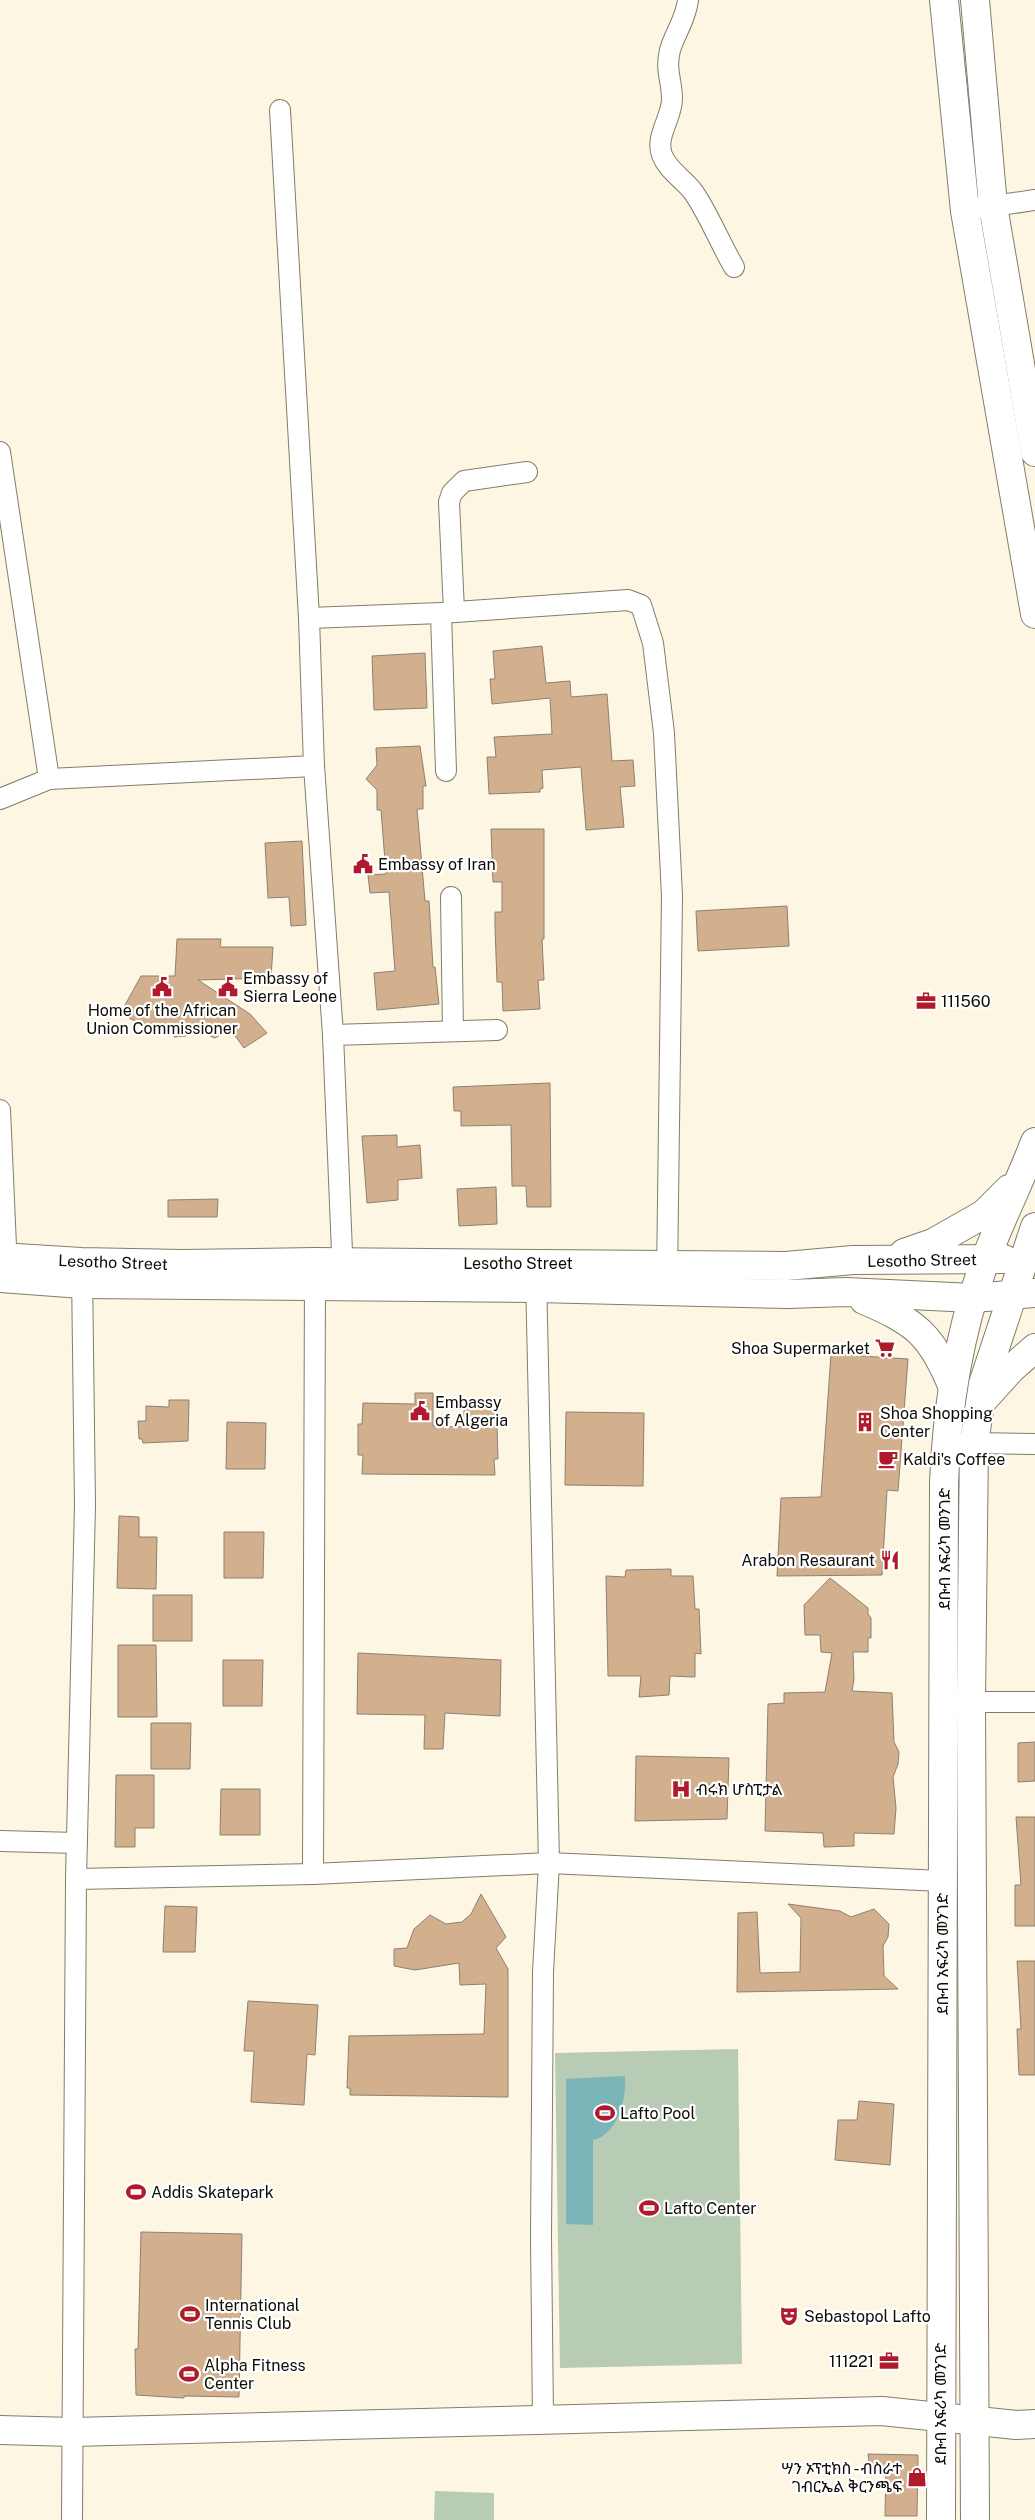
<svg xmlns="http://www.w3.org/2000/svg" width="1035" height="2520" font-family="'Public Sans','Noto Sans Ethiopic',sans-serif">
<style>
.green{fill:#b8cbb5}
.water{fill:#7bb5b9}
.building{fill:#d2b08e;stroke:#8e8072}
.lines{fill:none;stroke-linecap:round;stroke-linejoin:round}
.street-casing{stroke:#827d6b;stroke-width:22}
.secondary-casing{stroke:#827d6b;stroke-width:30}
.primary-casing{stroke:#827d6b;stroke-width:30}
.street{stroke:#fff;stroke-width:20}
.secondary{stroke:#fff;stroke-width:28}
.primary{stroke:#fff;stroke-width:28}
.labels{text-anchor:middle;stroke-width:4.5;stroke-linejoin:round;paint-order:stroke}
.poi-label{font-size:16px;fill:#0e0c06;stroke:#fff;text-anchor:start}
.street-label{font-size:16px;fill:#0e0c06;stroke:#fff}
</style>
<rect width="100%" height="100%" fill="#fcf6e3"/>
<g class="green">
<path d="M738 2049 742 2364 560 2368 555 2053Z"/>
<path d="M435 2491 494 2493V2520H434Z"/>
</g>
<path class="water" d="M625 2076C627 2097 618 2135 593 2140V2225L566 2224V2079Z"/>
<g class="building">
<path d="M542 646 546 683 570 681 571 697 607 694 612 761 633 760 635 786 620 787 624 827 586 830 581 767 542 770 543 788 540 789V792L489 794 487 757H496L494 737 552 734 550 698 492 704 490 679H495L493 651Z"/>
<path d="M425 653 427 708 374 710 372 656Z"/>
<path d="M420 746 426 786H423V809H417L425 901H429L433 967H435L439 1004 377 1010 374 973 395 971 389 892 370 893 368 875 386 874 381 810H377V790L366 779 377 765 376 748Z"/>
<path d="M491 829H544V939H542L544 980H538L540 1009 503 1011 502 982H497L495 927V912H502V882H493Z"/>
<path d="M302 841 306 925 291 926 289 897 268 898 265 843Z"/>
<path d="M787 906 789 946 698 951 696 911Z"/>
<path d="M177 939H221L220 947H273L271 978 198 980 250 1014 267 1033 244 1048 230 1029 215 1038 190 1027 186 1036 174 1037 172 1024H141L129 1018 125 1005 141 976H175Z"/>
<path d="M550 1083 551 1207H527L526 1186H512L511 1125 461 1126V1111H454L453 1087Z"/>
<path d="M397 1135V1147L420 1145 422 1178 398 1180V1200L367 1203 362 1136Z"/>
<path d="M496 1187 497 1224 459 1226 457 1189Z"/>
<path d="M218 1199 217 1217H168V1200Z"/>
<path d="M831 1354 908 1359 898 1491 887 1490 882 1575 777 1576 781 1498 821 1497Z"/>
<path d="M415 1393H433V1426L464 1427V1405L494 1406V1427H497L498 1459H494L495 1475 362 1474 363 1455H358V1424H362L363 1403 415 1404Z"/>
<path d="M169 1400H189L188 1441 143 1443 142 1439H139L138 1421H146V1406L169 1407Z"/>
<path d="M566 1412 644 1413 643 1486 565 1485Z"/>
<path d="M227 1422 266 1423 265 1469H226Z"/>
<path d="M119 1516 139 1517V1537H157L156 1589 117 1588Z"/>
<path d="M224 1532H264L263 1578H224Z"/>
<path d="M671 1569V1576H693L695 1609H699L701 1654 695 1653V1677L670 1676 669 1695 639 1697 641 1676H608L606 1576 625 1577 626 1570Z"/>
<path d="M830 1578 868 1608V1614L871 1618V1638H868V1652H853L854 1679 852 1691 892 1693 894 1742 899 1752 898 1764 893 1777 896 1808 894 1834 854 1833V1846L824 1847 823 1833 765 1831 768 1704 784 1703V1693L825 1692 832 1653 821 1652 820 1635H805L804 1605Z"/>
<rect x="153" y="1595" width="39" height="46"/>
<path d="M118 1645H156L157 1717H118Z"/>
<path d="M358 1653 501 1660 500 1716 445 1713 443 1749H424L425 1715 357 1714Z"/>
<path d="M223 1660H263L262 1706H223Z"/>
<path d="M151 1723H191L190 1769H151Z"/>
<path d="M1035 1742V1781L1018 1782V1743Z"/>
<path d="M636 1756 729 1758 727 1819 635 1821Z"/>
<path d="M116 1775H154V1828H135V1847H115Z"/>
<path d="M221 1789H260V1835H220Z"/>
<path d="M1016 1817H1035V1926H1015V1885H1021Z"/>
<path d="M481 1894 506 1937 496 1948 508 1969V2097L350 2095V2088H347L349 2036 484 2034 486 1984 460 1985 459 1963 415 1970 394 1966V1949L407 1948 414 1929 430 1915 446 1924 462 1922 471 1914Z"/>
<path d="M788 1904 840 1911 851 1917 874 1909 889 1924 888 1937 883 1946 884 1976 898 1989 737 1992 738 1913 757 1912 760 1973 800 1972 801 1918Z"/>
<path d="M165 1906 197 1907 195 1952H163Z"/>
<path d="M1017 1961H1035V2075H1019L1017 2029H1021Z"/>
<path d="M248 2001 318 2005 315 2055 307 2054 304 2105 251 2102 254 2051H244Z"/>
<path d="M859 2101 894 2104 890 2165 835 2160 838 2120H857Z"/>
<path d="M141 2232 242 2234 239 2397 184 2396V2398L136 2395 135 2349H138Z"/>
<path d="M868 2454 918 2455 917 2516H885L886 2470 870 2471Z"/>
</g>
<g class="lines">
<defs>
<g id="street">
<path d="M688 0C686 19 675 33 670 50 665 71 672 80 672 99 672 118 655 136 662 155 668 171 684 179 694 193 709 215 720 243 734 267"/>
<path d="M280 110 309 618 314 766 333 1035 343 1276"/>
<path d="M980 208 1035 200"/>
<path d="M0 452 49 779"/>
<path d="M454 611 449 502 452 493 464 481 527 472"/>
<path d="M441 613 446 771"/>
<path d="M309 618 441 613 628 600 641 605 653 643 664 733 672 896 667 1278"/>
<path d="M0 799 49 779 314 766"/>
<path d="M451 897 453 1031"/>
<path d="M333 1035 497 1030"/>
<path d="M0 1110 7 1269"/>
<path d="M536 1275 549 1863 543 1972 541 2237 543 2419"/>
<path d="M974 1443 1035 1444"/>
<path d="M957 1702H1035"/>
<path d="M0 1841 77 1843"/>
<path d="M313 1874 315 1274"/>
<path d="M76 1879 313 1874 549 1863 942 1881"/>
<path d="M72 2520 76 1879 85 1505 82 1272"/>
</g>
<path id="secondary" d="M0 2430 73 2432 882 2411 1016 2425 1035 2424"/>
<g id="primary">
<path d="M944 0 965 211 1035 614"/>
<path d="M975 0 993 206 1035 452"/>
<path d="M904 1253 933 1243 984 1214 1009 1189"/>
<path d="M0 1257 81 1262 182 1264 315 1262 786 1266 853 1260 1004 1259"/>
<path d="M0 1278 82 1284 536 1288 788 1294 846 1292 973 1298 1035 1293"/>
<path d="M864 1300C916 1322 932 1335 953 1388"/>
<path d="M983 1400 1011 1369 1035 1348"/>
<path d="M941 2520 944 1482C947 1407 960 1329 986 1258 1001 1219 1020 1181 1035 1142"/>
<path d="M975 2520 971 1703 974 1443 983 1384 1035 1227"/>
</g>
</defs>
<use href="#street" class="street-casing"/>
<use href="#secondary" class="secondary-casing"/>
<use href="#primary" class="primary-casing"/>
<use href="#street" class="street"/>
<use href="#secondary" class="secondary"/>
<use href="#primary" class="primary"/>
</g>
<defs>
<symbol id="civic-bare" viewBox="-9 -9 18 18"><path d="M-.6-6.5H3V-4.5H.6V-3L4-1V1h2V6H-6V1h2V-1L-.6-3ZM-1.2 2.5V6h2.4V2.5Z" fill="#af1b2d" stroke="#fff" stroke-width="2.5" paint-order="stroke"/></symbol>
<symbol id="office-bare" viewBox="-9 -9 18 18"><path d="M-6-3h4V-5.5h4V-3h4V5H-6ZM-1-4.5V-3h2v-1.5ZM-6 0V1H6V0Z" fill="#af1b2d" stroke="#fff" stroke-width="2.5" paint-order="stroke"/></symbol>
<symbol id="supermarket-bare" viewBox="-9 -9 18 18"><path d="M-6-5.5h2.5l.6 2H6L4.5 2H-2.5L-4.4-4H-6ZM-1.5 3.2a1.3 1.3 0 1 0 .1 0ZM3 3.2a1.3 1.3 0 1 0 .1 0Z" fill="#af1b2d" stroke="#fff" stroke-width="2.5" paint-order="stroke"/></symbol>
<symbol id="building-bare" viewBox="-9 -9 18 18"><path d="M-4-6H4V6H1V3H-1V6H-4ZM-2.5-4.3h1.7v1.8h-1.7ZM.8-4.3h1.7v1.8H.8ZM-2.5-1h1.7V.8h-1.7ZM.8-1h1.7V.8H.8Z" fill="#af1b2d" stroke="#fff" stroke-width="2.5" paint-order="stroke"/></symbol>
<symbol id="cafe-bare" viewBox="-9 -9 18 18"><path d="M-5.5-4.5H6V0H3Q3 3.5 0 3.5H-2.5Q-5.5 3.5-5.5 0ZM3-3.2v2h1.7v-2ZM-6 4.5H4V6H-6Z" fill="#af1b2d" stroke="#fff" stroke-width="2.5" paint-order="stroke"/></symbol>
<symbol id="restaurant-bare" viewBox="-9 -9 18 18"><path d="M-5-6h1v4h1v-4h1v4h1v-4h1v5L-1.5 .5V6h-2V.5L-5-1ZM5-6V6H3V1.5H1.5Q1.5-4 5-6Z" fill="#af1b2d" stroke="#fff" stroke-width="2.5" paint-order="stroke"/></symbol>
<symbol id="hospital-bare" viewBox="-9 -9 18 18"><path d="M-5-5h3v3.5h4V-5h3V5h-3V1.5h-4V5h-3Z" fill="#af1b2d" stroke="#fff" stroke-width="2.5" paint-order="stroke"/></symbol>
<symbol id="stadium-bare" viewBox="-9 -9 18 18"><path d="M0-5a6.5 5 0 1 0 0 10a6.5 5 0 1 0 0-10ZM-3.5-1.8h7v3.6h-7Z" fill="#af1b2d" stroke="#fff" stroke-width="2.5" paint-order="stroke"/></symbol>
<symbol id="theatre-bare" viewBox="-9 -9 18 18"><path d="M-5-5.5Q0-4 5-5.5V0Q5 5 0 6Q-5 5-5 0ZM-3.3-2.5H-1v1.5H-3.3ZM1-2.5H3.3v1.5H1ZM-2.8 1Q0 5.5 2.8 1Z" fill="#af1b2d" stroke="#fff" stroke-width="2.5" paint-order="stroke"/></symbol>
<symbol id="shop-bare" viewBox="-9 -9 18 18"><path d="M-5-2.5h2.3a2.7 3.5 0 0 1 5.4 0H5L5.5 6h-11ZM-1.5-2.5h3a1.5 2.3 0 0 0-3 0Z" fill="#af1b2d" stroke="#fff" stroke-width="2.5" paint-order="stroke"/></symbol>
</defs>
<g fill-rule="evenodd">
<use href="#civic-bare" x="349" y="850" width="28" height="28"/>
<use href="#civic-bare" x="148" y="973" width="28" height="28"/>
<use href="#civic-bare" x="214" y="973" width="28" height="28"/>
<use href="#office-bare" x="912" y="987" width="28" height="28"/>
<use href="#supermarket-bare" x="871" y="1334" width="28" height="28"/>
<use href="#civic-bare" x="406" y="1397" width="28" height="28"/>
<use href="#building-bare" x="851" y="1408" width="28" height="28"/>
<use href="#cafe-bare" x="874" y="1445" width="28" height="28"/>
<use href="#restaurant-bare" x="876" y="1546" width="28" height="28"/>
<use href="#hospital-bare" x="667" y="1775" width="28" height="28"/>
<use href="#stadium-bare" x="591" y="2099" width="28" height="28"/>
<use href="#stadium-bare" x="122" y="2178" width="28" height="28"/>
<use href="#stadium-bare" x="635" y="2194" width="28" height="28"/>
<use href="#stadium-bare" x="176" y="2300" width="28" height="28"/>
<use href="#theatre-bare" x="775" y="2302" width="28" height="28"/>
<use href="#office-bare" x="875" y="2347" width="28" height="28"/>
<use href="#stadium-bare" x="175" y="2360" width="28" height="28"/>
<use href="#shop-bare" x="903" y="2463" width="28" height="28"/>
</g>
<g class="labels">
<g class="poi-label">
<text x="378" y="870">Embassy of Iran</text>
<text x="243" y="984">Embassy of<tspan x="243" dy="18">Sierra Leone</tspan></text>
<text x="941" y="1007">111560</text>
<text x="162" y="1016" text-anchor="middle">Home of the African<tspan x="162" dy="18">Union Commissioner</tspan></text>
<text x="870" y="1354" text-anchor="end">Shoa Supermarket</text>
<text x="435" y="1408">Embassy<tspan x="435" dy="18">of Algeria</tspan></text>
<text x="880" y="1419">Shoa Shopping<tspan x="880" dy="18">Center</tspan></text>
<text x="903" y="1465">Kaldi's Coffee</text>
<text x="875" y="1566" text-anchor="end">Arabon Resaurant</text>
<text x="696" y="1795">ብሩክ ሆስፒታል</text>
<text x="620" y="2119">Lafto Pool</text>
<text x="151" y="2198">Addis Skatepark</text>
<text x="664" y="2214">Lafto Center</text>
<text x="205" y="2311">International<tspan x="205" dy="18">Tennis Club</tspan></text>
<text x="804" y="2322">Sebastopol Lafto</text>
<text x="874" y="2367" text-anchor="end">111221</text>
<text x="204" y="2371">Alpha Fitness<tspan x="204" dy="18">Center</tspan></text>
<text x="902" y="2474" text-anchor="end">ሣን ኦፕቲክስ - ብስራተ<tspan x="902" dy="18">ገብርኤል ቅርንጫፍ</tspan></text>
</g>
<g class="street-label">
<text transform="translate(922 1260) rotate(-1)" y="6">Lesotho Street</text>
<text transform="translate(113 1262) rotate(2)" y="6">Lesotho Street</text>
<text x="518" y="1269">Lesotho Street</text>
<text transform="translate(944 1549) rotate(-90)" y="6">ደቡብ አፍሪካ መንገድ</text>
<text transform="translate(942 1954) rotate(-90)" y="6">ደቡብ አፍሪካ መንገድ</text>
<text transform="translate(940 2404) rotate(-90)" y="6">ደቡብ አፍሪካ መንገድ</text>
</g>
</g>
</svg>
